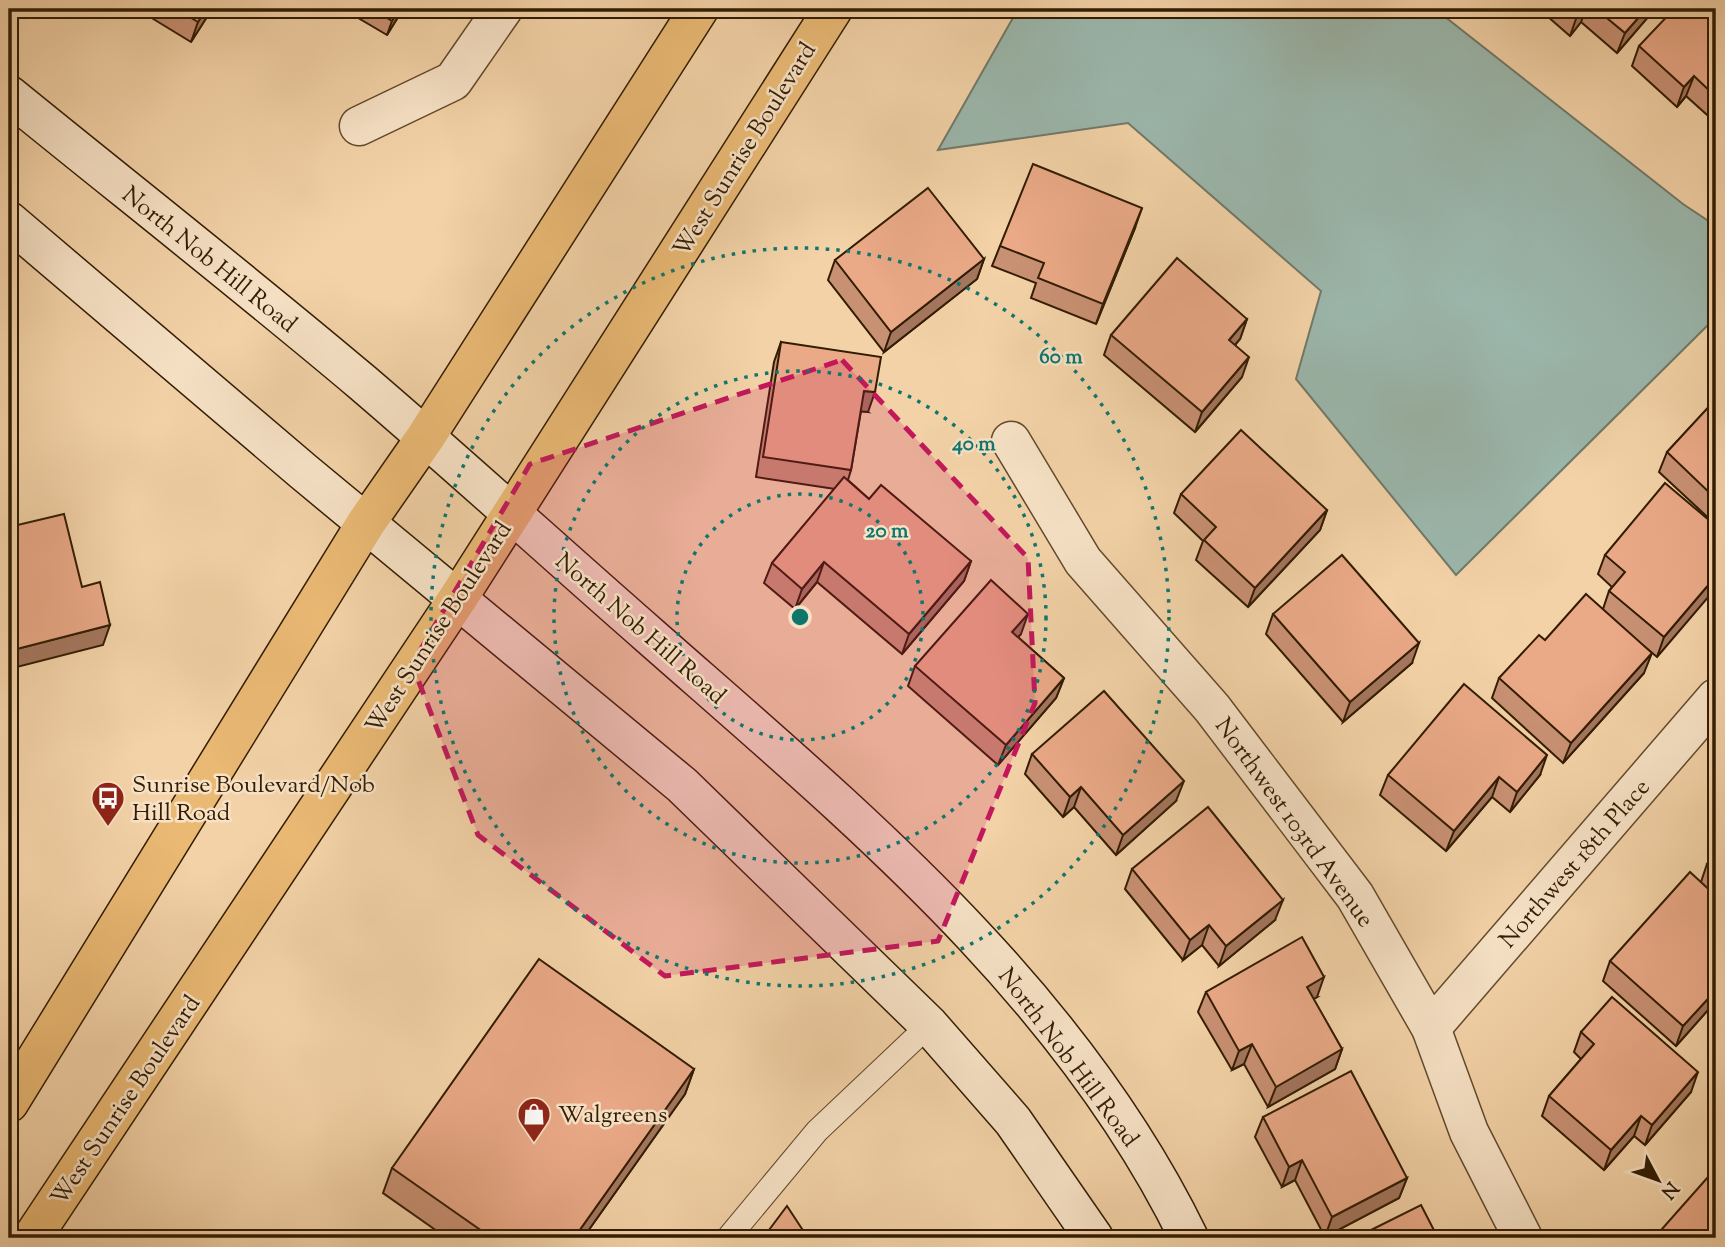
<svg xmlns="http://www.w3.org/2000/svg" width="1725" height="1247" font-family="'Sorts Mill Goudy',serif">
<style>
.water{fill:#9bb7ac;stroke:#717968;stroke-width:2}
.lines{fill:none;stroke-linecap:round;stroke-linejoin:round}
.lane-casing{stroke:#624a2c;stroke-width:25}
.street-casing{stroke:#624a2c;stroke-width:41}
.secondary-casing{stroke:#321c03;stroke-width:41}
.highway-casing{stroke:#321c03;stroke-width:41}
.lane{stroke:#f7e2c6;stroke-width:23}
.street{stroke:#f7e2c6;stroke-width:38}
.secondary{stroke:#f7e2c6;stroke-width:38}
.highway{stroke:#eab974;stroke-width:38}
.wall{fill:#c99174;stroke:#321c03;stroke-width:2}
.shaded-wall{fill:#a4765e;stroke:#321c03;stroke-width:2}
.building{fill:#eaa987;stroke:#321c03;stroke-width:2}
.marked{fill:#c2185b;fill-opacity:0.2;stroke:#c2185b;stroke-width:5;stroke-dasharray:14 9;stroke-linejoin:round}
.ring{fill:none;stroke:#0f766e;stroke-width:3.5;stroke-dasharray:3.5 7}
.labels{text-anchor:middle;stroke-width:5;stroke-linejoin:round;paint-order:stroke}
.street-label{font-size:24px;fill:#321c03;stroke:#f7e2c6}
.poi-label{font-size:24px;fill:#321c03;stroke:#f7e2c6;text-anchor:start}
.centre{fill:#0f766e;stroke:#f7e2c6;stroke-width:3.5}
.ring-label{font-size:21px;text-anchor:middle;font-weight:bold;fill:#0f766e;stroke:#f7e2c6;stroke-width:5;stroke-linejoin:round;paint-order:stroke}
</style>
<rect width="100%" height="100%" fill="#f3d2a7"/>
<filter id="stains"><feTurbulence type="fractalNoise" baseFrequency=".00286" numOctaves="4"/><feColorMatrix values="0 0 0 0 .2 0 0 0 0 .09 0 0 0 0 .02 0 0 0 .5 -.17"/></filter>
<radialGradient id="worn" r=".72"><stop offset=".6" stop-color="#630" stop-opacity="0"/><stop offset="1" stop-color="#630" stop-opacity=".3"/></radialGradient>
<path class="water" d="M1018 9H1435L1683 204 1716 226V317L1456 575 1296 379 1321 291 1128 123 938 150Z"/>
<g class="lines">
<defs>
<path id="lane" d="M728 1238 817 1131 929 1025"/>
<g id="street">
<path d="M359 126 453 81 503 9"/>
<path d="M1011 441 1083 561 1212 708 1355 896 1431 1028 1469 1132 1523 1238"/>
<path d="M1431 1028 1716 698"/>
</g>
<g id="secondary">
<path d="M9 95C127 191 247 285 363 383 460 466 554 552 650 636 852 814 1069 991 1189 1238"/>
<path d="M9 221 304 472 682 785 929 1025 1013 1121 1094 1238"/>
</g>
<g id="highway">
<path d="M9 1103 366 523 425 438 699 9"/>
<path d="M32 1238 458 598 833 9"/>
</g>
</defs>
<use href="#lane" class="lane-casing"/>
<use href="#street" class="street-casing"/>
<use href="#secondary" class="secondary-casing"/>
<use href="#highway" class="highway-casing"/>
<use href="#lane" class="lane"/>
<use href="#street" class="street"/>
<use href="#secondary" class="secondary"/>
<use href="#highway" class="highway"/>
</g>
<g class="wall">
<path d="M137 9H212L191 42Z"/>
<path d="M343 9H403L387 35Z"/>
<path d="M1539 9H1655L1617 53 1581 22 1570 36Z"/>
<path d="M1716 9V123L1686 96 1677 107 1632 66 1639 46Z"/>
<path d="M1135 228 1096 324 1031 298 1036 283 992 266 1000 246Z"/>
<path d="M984 259 977 279 884 352 828 280 835 260Z"/>
<path d="M1247 319 1240 339 1235 345 1242 377 1195 432 1104 355 1111 335Z"/>
<path d="M781 342 868 412 861 411 851 470 848 480 869 499 971 561 964 581 902 654 817 582 795 609 764 583 772 563 835 489 756 477 774 362Z"/>
<path d="M1716 399V525L1659 472 1667 452Z"/>
<path d="M1181 494 1327 510 1320 530 1248 607 1196 560 1203 541 1174 513Z"/>
<path d="M1716 526 1657 657 1645 647 1644 673 1563 763 1492 698 1499 678 1545 640 1603 609 1609 591 1612 587 1598 574 1605 555Z"/>
<path d="M1273 614 1412 663 1343 722 1266 634Z"/>
<path d="M1021 634 1018 637 1064 678 1056 698 998 765 908 686 915 666Z"/>
<path d="M1032 754 1176 801 1116 855 1074 807 1063 817 1025 774Z"/>
<path d="M1388 775H1540L1510 812 1492 797 1446 851 1380 795Z"/>
<path d="M1716 853V1001L1676 1046 1603 981 1610 961 1701 882 1707 864Z"/>
<path d="M1132 869 1275 920 1219 966 1202 945 1183 960 1125 889Z"/>
<path d="M1206 992 1317 997 1313 999 1342 1049 1335 1069 1268 1107 1244 1064 1232 1070 1198 1012Z"/>
<path d="M1581 1032 1691 1092 1645 1145 1634 1136 1604 1170 1542 1116 1549 1096 1581 1059 1574 1052Z"/>
<path d="M694 1069 685 1094 583 1238H447L383 1193 392 1168Z"/>
<path d="M1263 1117 1407 1178 1399 1198 1325 1237 1295 1180 1282 1187 1255 1137Z"/>
</g>
<g class="shaded-wall">
<path d="M206 9H212L191 42 198 22Z"/>
<path d="M400 9H403L387 35 392 21Z"/>
<path d="M1583 9H1586L1581 22 1570 36 1577 16Z"/>
<path d="M1646 9H1655L1617 53 1625 33Z"/>
<path d="M1694 76 1686 96 1677 107 1684 87Z"/>
<path d="M1142 208 1135 228 1096 324 1103 304Z"/>
<path d="M984 259 977 279 884 352 891 332Z"/>
<path d="M1247 319 1240 339 1222 360 1229 340Z"/>
<path d="M1249 357 1242 377 1195 432 1202 412Z"/>
<path d="M864 391 875 392 868 412 856 411Z"/>
<path d="M1327 510 1320 530 1248 607 1255 588Z"/>
<path d="M971 561 964 581 902 654 909 634Z"/>
<path d="M824 562 817 582 795 609 802 589Z"/>
<path d="M1716 576V588L1657 657 1664 637Z"/>
<path d="M1028 614 1021 634 1004 652 1012 632Z"/>
<path d="M110 625 103 645 9 669V651Z"/>
<path d="M1419 643 1412 663 1343 722 1350 702Z"/>
<path d="M1652 653 1644 673 1563 763 1571 743Z"/>
<path d="M1064 678 1056 698 998 765 1006 745Z"/>
<path d="M1547 755 1540 775 1510 812 1517 792Z"/>
<path d="M1499 777 1492 797 1446 851 1454 831Z"/>
<path d="M1184 781 1176 801 1116 855 1123 835Z"/>
<path d="M1081 787 1074 807 1063 817 1070 797Z"/>
<path d="M1283 900 1275 920 1219 966 1226 946Z"/>
<path d="M1209 925 1202 945 1183 960 1190 940Z"/>
<path d="M1324 977 1317 997 1299 1007 1307 987Z"/>
<path d="M1716 990V1001L1676 1046 1683 1026Z"/>
<path d="M1252 1044 1244 1064 1232 1070 1239 1051Z"/>
<path d="M1342 1049 1335 1069 1268 1107 1276 1087Z"/>
<path d="M694 1069 685 1094 583 1238H574Z"/>
<path d="M1698 1072 1691 1092 1645 1145 1652 1125Z"/>
<path d="M1641 1116 1634 1136 1604 1170 1611 1150Z"/>
<path d="M1302 1160 1295 1180 1282 1187 1289 1167Z"/>
<path d="M1407 1178 1399 1198 1325 1237 1332 1217Z"/>
</g>
<g class="building">
<path d="M176 9H206L198 22Z"/>
<path d="M372 9H400L392 21Z"/>
<path d="M1569 9H1583L1577 16Z"/>
<path d="M1596 9H1646L1625 33Z"/>
<path d="M1674 9H1716V97L1694 76 1684 87 1639 46Z"/>
<path d="M1033 164 1142 208 1103 304 1038 278 1044 263 1000 246Z"/>
<path d="M928 188 984 259 891 332 835 260Z"/>
<path d="M1177 258 1247 319 1229 340 1249 357 1202 412 1111 335Z"/>
<path d="M781 342 881 357 875 392 864 391 851 470 763 457Z"/>
<path d="M1716 399V499L1667 452Z"/>
<path d="M1241 430 1327 510 1255 588 1204 540 1216 527 1181 494Z"/>
<path d="M844 477 869 499 881 485 971 561 909 634 824 562 802 589 772 563Z"/>
<path d="M1665 483 1716 526V576L1664 637 1609 591 1625 572 1605 555Z"/>
<path d="M64 514 82 587 100 582 110 625 9 651V527Z"/>
<path d="M1342 555 1419 643 1350 702 1273 614Z"/>
<path d="M991 580 1028 614 1012 632 1064 678 1006 745 915 666Z"/>
<path d="M1586 594 1652 653 1571 743 1499 678 1539 635 1545 640Z"/>
<path d="M1464 684 1547 755 1517 792 1499 777 1454 831 1388 775Z"/>
<path d="M1104 691 1184 781 1123 835 1081 787 1070 797 1032 754Z"/>
<path d="M1208 807 1283 900 1226 946 1209 925 1190 940 1132 869Z"/>
<path d="M1716 853V872L1707 864Z"/>
<path d="M1690 872 1716 896V970L1714 972 1716 974V990L1683 1026 1610 961Z"/>
<path d="M1302 937 1324 977 1307 987 1342 1049 1276 1087 1252 1044 1239 1051 1206 992Z"/>
<path d="M539 959 694 1069 574 1238H492L392 1168Z"/>
<path d="M1612 997 1698 1072 1652 1125 1641 1116 1611 1150 1549 1096 1594 1044 1581 1032Z"/>
<path d="M1351 1071 1407 1178 1332 1217 1302 1160 1289 1167 1263 1117Z"/>
<path d="M1716 1168V1238H1654Z"/>
<path d="M1421 1205 1438 1238H1363L1361 1235Z"/>
<path d="M787 1206 808 1238H763Z"/>
</g>
<path class="marked" d="M842 360 1028 558 1035 703 938 941 665 976 478 835 412 664 530 464Z"/>
<g class="ring">
<circle cx="800" cy="617" r="123"/>
<circle cx="800" cy="617" r="246"/>
<circle cx="800" cy="617" r="369"/>
</g>
<defs>
<symbol id="bus-pin" viewBox="-11 -11 22 30"><path d="M0 17L-7.5 6A9.5 9.5 0 1 1 7.5 6Z" fill="#8f2418" stroke="#f7e2c6"/><path d="M-5-6H5V4H4V6H2V4H-2V6H-4V4H-5ZM-3.5-4V0h7V-4ZM-3.5 1.2v1.5H-2V1.2ZM2 1.2v1.5H3.5V1.2Z" fill="#fff"/></symbol>
<symbol id="shop-pin" viewBox="-11 -11 22 30"><path d="M0 17L-7.5 6A9.5 9.5 0 1 1 7.5 6Z" fill="#8f2418" stroke="#f7e2c6"/><path d="M-5-2.5h2.3a2.7 3.5 0 0 1 5.4 0H5L5.5 6h-11ZM-1.5-2.5h3a1.5 2.3 0 0 0-3 0Z" fill="#fff"/></symbol>
</defs>
<g fill-rule="evenodd">
<use href="#bus-pin" x="89" y="779" width="38" height="52"/>
<use href="#shop-pin" x="515" y="1095" width="38" height="52"/>
</g>
<g class="labels">
<g class="street-label">
<text transform="translate(744 149) rotate(-58)" y="8">West Sunrise Boulevard</text>
<text transform="translate(210 259) rotate(39)" y="8">North Nob Hill Road</text>
<text transform="translate(438 627) rotate(-57)" y="8">West Sunrise Boulevard</text>
<text transform="translate(641 628) rotate(41)" y="8">North Nob Hill Road</text>
<text transform="translate(1295 822) rotate(54)" y="8">Northwest 103rd Avenue</text>
<text transform="translate(1574 863) rotate(-49)" y="8">Northwest 18th Place</text>
<text transform="translate(1069 1057) rotate(53)" y="8">North Nob Hill Road</text>
<text transform="translate(125 1100) rotate(-56)" y="8">West Sunrise Boulevard</text>
</g>
<g class="poi-label">
<text x="132" y="792">Sunrise Boulevard/Nob<tspan x="132" dy="28">Hill Road</tspan></text>
<text x="558" y="1122">Walgreens</text>
</g>
</g>
<circle cx="800" cy="617" r="10" class="centre"/>
<g class="ring-label">
<text x="1061" y="363">60 m</text>
<text x="974" y="450">40 m</text>
<text x="887" y="537">20 m</text>
</g>
<rect width="1725" height="1247" fill="none" stroke="#f3d2a7" stroke-width="35"/>
<rect x="10" y="10" width="1704" height="1226" fill="none" stroke="#321c03" stroke-width="3.5"/>
<rect x="18" y="18" width="1690" height="1212" fill="none" stroke="#321c03" stroke-width="2"/>
<g transform="translate(1658 1180) rotate(131)" stroke="#f7e2c6" stroke-width="5" paint-order="stroke">
<path d="M0-5L12 26L0 18L-12 26Z" fill="#321c03"/>
<text y="-10" font-size="19" font-weight="bold" text-anchor="middle" fill="#321c03">N</text>
</g>
<rect width="100%" height="100%" filter="url(#stains)"/>
<rect width="100%" height="100%" fill="url(#worn)"/>
</svg>
